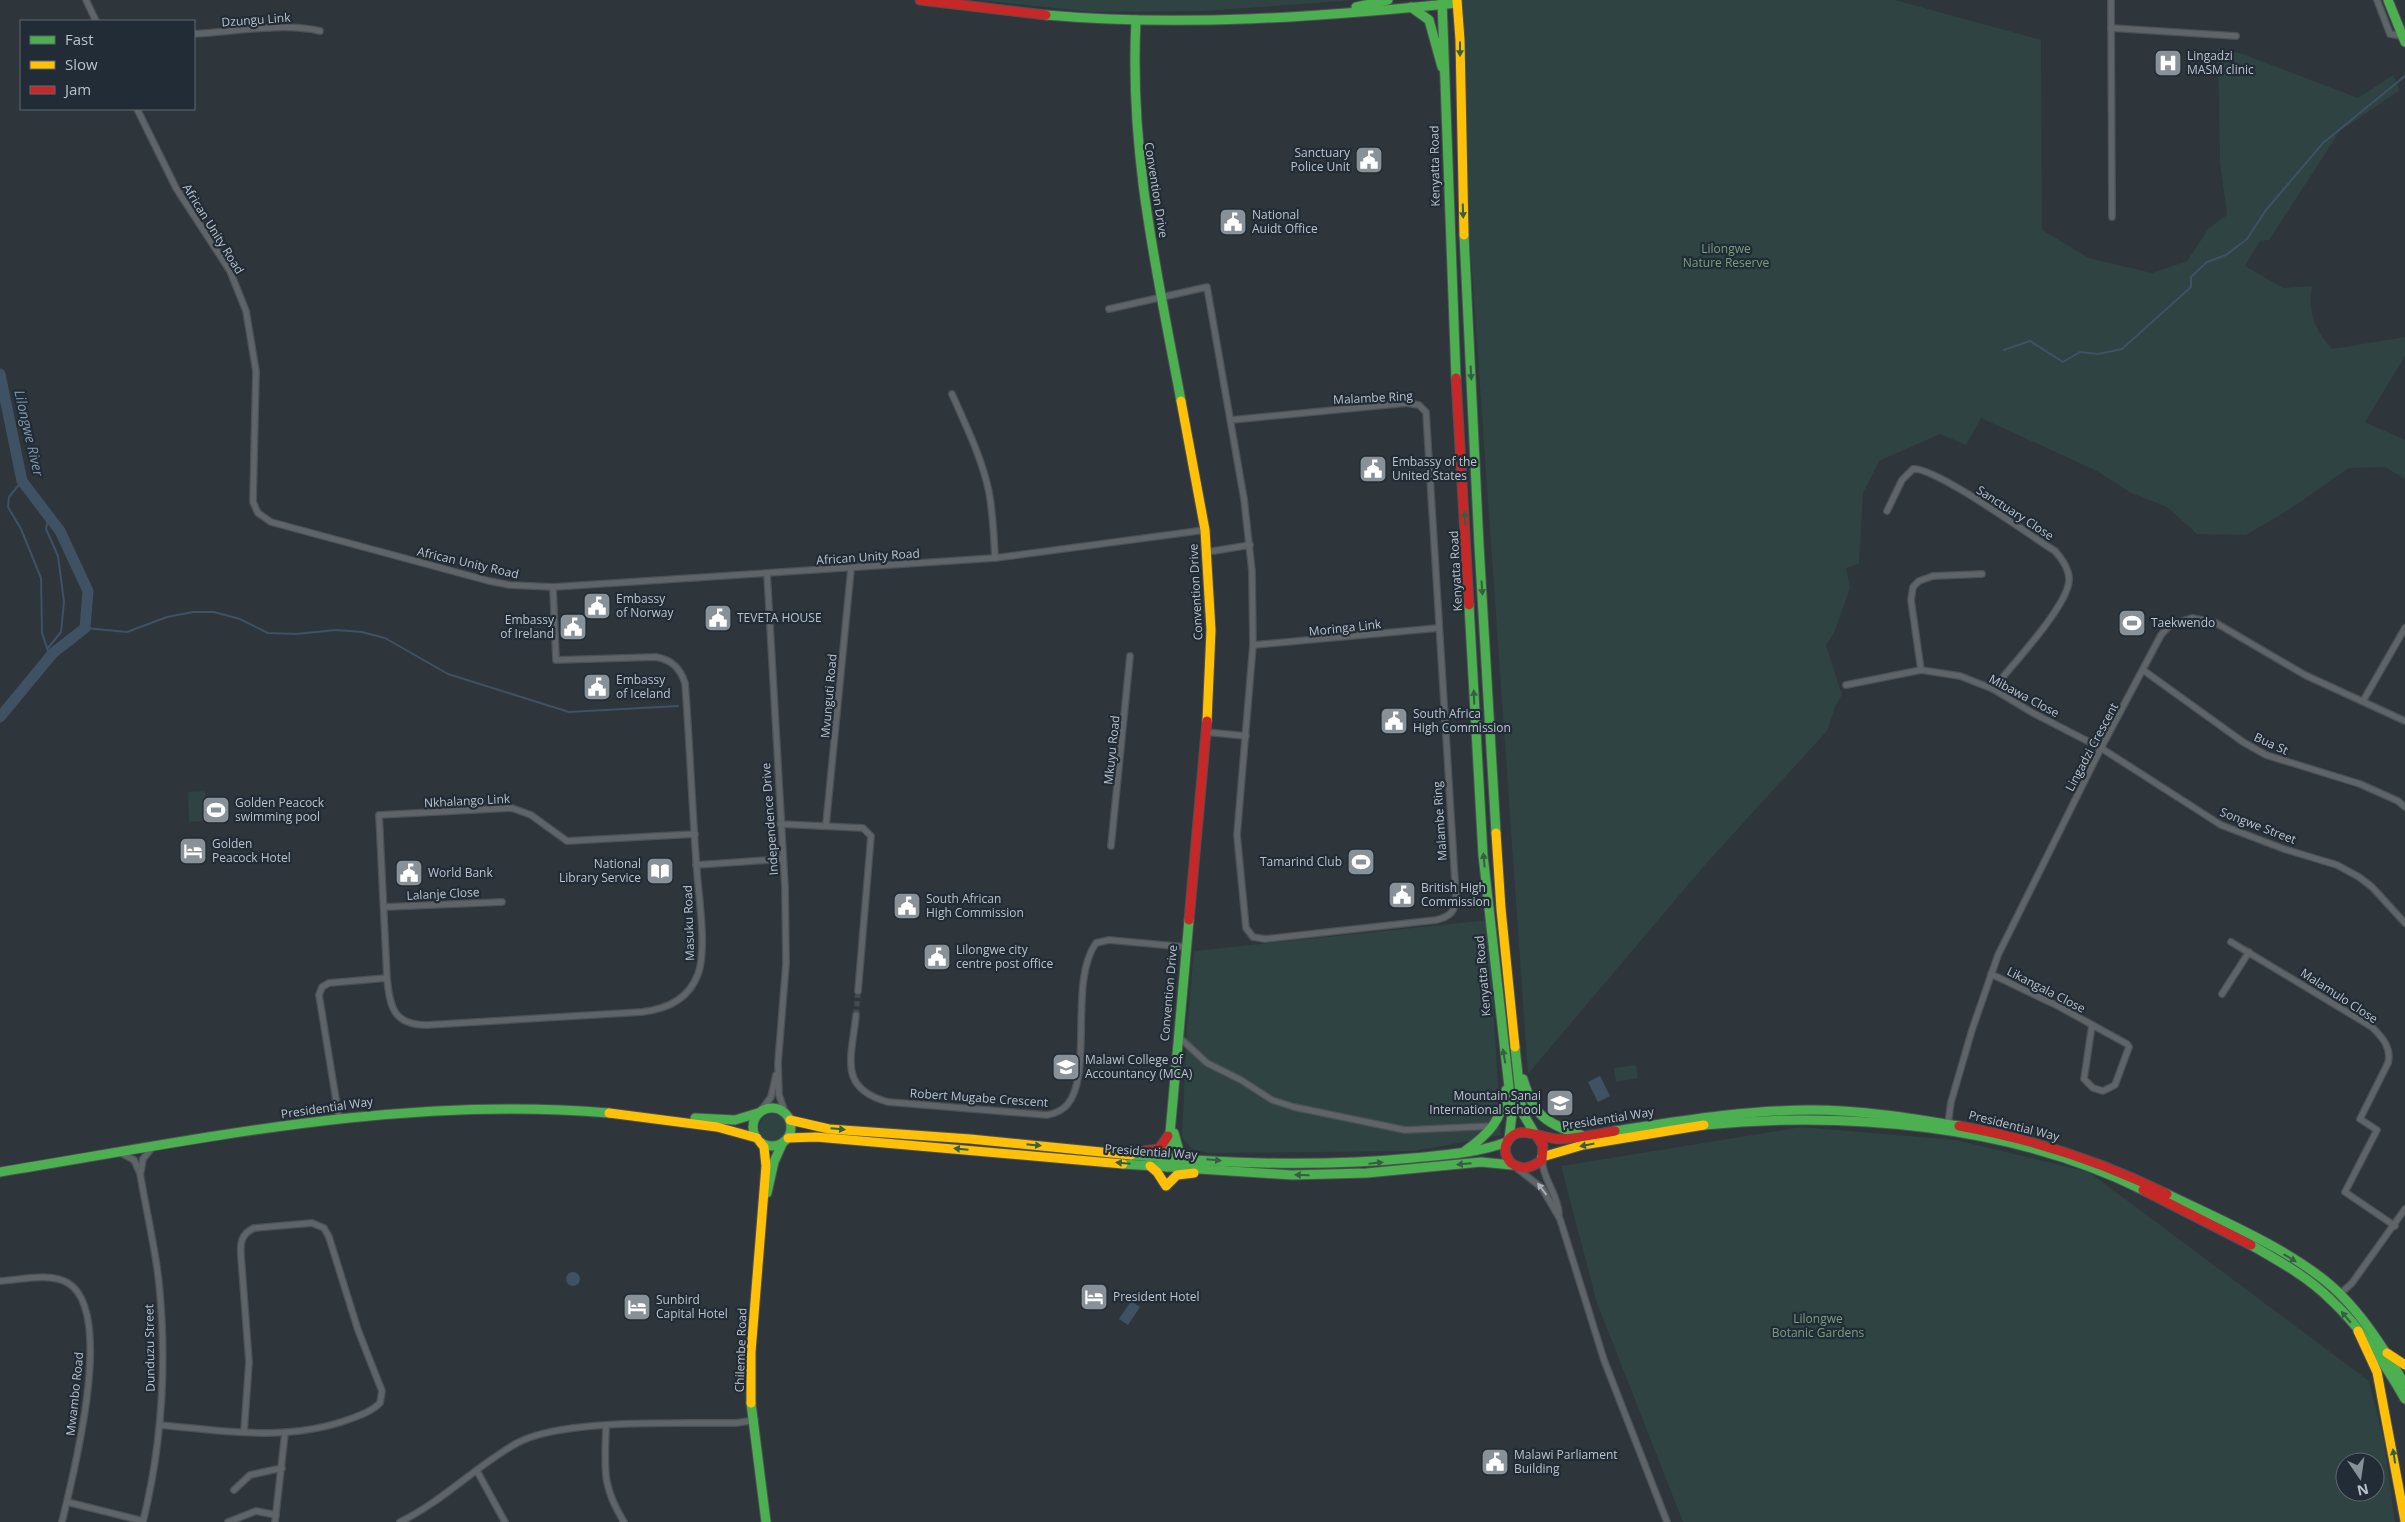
<svg xmlns="http://www.w3.org/2000/svg" width="2405" height="1522" font-family="'Open Sans',sans-serif">
<style>
.green{fill:#2e4342;fill-rule:evenodd}
.water{fill:#3e5264}
.lines{fill:none;stroke-linecap:round;stroke-linejoin:round}
.stream{stroke:#3e5264;stroke-width:2}
.river{stroke:#3e5264;stroke-width:11}
.street-tunnel{stroke:#434a50;stroke-width:5.5;stroke-dasharray:5.5 3;stroke-linecap:butt}
.street-casing{stroke:#4c5156;stroke-width:8}
.fast-casing{stroke:#4c5156;stroke-width:11}
.slow-casing{stroke:#4c5156;stroke-width:11}
.jam-casing{stroke:#4c5156;stroke-width:11}
.street{stroke:#5e6468;stroke-width:5.5}
.fast{stroke:#4caf50;stroke-width:9}
.slow{stroke:#ffc107;stroke-width:9}
.jam{stroke:#c62828;stroke-width:9}
.oneway{fill:#336040}
.oneway2{fill:#a8afb6}
.labels{text-anchor:middle;stroke-width:4.5;stroke-linejoin:round;paint-order:stroke}
.street-label{font-size:12px;fill:#bac2ca;stroke:#222c36}
.poi-label{font-size:12px;fill:#bac2ca;stroke:#222c36;text-anchor:start}
.park-label{font-size:12px;fill:#7a9e7e;stroke:#222c36}
.water-label{font-size:14px;font-style:italic;fill:#7d96aa;stroke:#222c36}
</style>
<rect width="100%" height="100%" fill="#2e353b"/>
<g class="green">
<path d="M979 0H1357L1205 11 1092 12Z"/>
<path d="M1453 0H1895L2041 40 2042 230 2089 258 2152 273 2187 261 2209 228 2227 215 2220 162 2218 48 2243 54 2358 98 2393 75 2400 90 2340 131 2269 240 2260 241 2245 266 2283 288 2312 286C2307 313 2315 329 2332 349L2405 337V356L2365 422 2405 440V479L2385 467 2349 468 2290 509 2246 535 2197 534 2167 507 2131 493 2097 471 1981 418 1966 445 1940 434 1879 461 1863 493 1859 564 1846 568 1850 588 1834 633 1826 645 1842 695 1835 707 1827 731 1704 866 1528 1074Z"/>
<path d="M205 791 206 821 189 822 188 792Z"/>
<path d="M1365 851 1368 872 1358 873 1355 852Z"/>
<path d="M1488 920 1501 1135 1415 1151 1207 1153 1192 1149 1182 1137 1187 1027 1194 951Z"/>
<path d="M1636 1065 1638 1078 1616 1082 1614 1068Z"/>
<circle cx="773" cy="1128" r="14"/>
<path d="M1801 1127 1956 1140 2089 1172 2369 1381 2384 1442 2395 1522H1683L1597 1303 1561 1166ZM2345 1462H2375V1492H2345Z"/>
</g>
<g class="water">
<path d="M221 798 222 821H212L211 799Z"/>
<path d="M1600 1076 1610 1096 1598 1102 1588 1082Z"/>
<circle cx="573" cy="1279" r="7"/>
<path d="M1131 1301 1140 1307 1128 1325 1119 1319Z"/>
</g>
<g class="lines">
<g class="stream">
<path d="M2004 350 2030 341 2063 362 2080 352 2098 354 2122 349 2191 287V277L2207 262 2226 255 2247 239 2266 210 2323 143 2405 76"/>
<path d="M22 481 9 497 8 507 21 529 41 578 42 633 50 657"/>
<path d="M85 628 127 632 167 617 193 612H214L240 619 268 633 296 634 336 630 362 632 385 638 448 674 569 712 678 706"/>
<path d="M48 648 61 632 64 602 58 556 46 529 49 516"/>
</g>
<path class="river" d="M0 374 22 481 60 531 88 591 85 628 53 653 0 717"/>
<path class="street-tunnel" d="M856 1015 858 991"/>
<defs>
<g id="street">
<path d="M86 0 96 21"/>
<path d="M2111 0 2112 217"/>
<path d="M2377 0 2390 34 2402 36"/>
<path d="M2111 28 2236 36"/>
<path d="M194 34C233 32 282 22 320 31"/>
<path d="M137 109 176 188 230 271 246 311 256 371 253 502 258 513 271 522 489 581 510 585 553 587 995 558 1205 530"/>
<path d="M1109 309 1207 287 1244 499 1252 571 1253 645 1237 835 1246 928 1253 937 1265 939 1436 920C1449 917 1456 912 1456 897L1426 412 1419 405 1407 403 1231 420"/>
<path d="M952 394C966 426 982 458 989 492 993 514 994 536 995 558"/>
<path d="M1887 511 1902 480 1913 469C1936 467 2029 535 2055 551 2063 560 2072 574 2068 586 2061 613 2012 665 1993 689"/>
<path d="M1207 552 1250 545"/>
<path d="M767 573 785 887 786 964 778 1063 779 1095 785 1112"/>
<path d="M553 587 556 660 656 657C672 660 680 668 685 683 690 746 692 809 697 872 699 899 707 950 698 974 689 999 667 1009 642 1012L427 1025C393 1025 390 1007 387 978L379 815 512 808 531 815 567 841 695 834"/>
<path d="M1253 645 1438 628"/>
<path d="M1921 670 1911 600 1913 587 1919 581 1933 576 1982 574"/>
<path d="M2143 670 2243 742 2266 755 2360 784 2398 801 2405 807"/>
<path d="M1846 685 1921 670 1960 676 1993 689 2033 713 2101 748 2221 825 2284 849 2337 865 2359 877 2372 887 2405 923"/>
<path d="M2363 701 2405 628"/>
<path d="M1205 732 1246 736"/>
<path d="M780 824 863 828 871 836 858 991"/>
<path d="M826 825 851 569"/>
<path d="M1111 846 1130 656"/>
<path d="M696 865 783 859"/>
<path d="M385 907 502 902"/>
<path d="M2231 942 2372 1027C2382 1037 2392 1048 2388 1063L2360 1119 2377 1130 2345 1192 2395 1226"/>
<path d="M1991 974 2058 1006 2127 1044 2129 1047 2115 1085 2103 1091 2093 1088 2084 1079 2092 1025"/>
<path d="M2222 994 2249 952"/>
<path d="M856 1015C852 1057 837 1088 888 1102L1047 1115C1054 1114 1061 1111 1067 1105 1094 1074 1068 982 1096 943L1109 940 1186 947"/>
<path d="M1179 1037 1207 1063 1241 1080 1272 1100 1294 1107 1405 1130 1494 1126"/>
<path d="M759 1113 771 1097 776 1075"/>
<path d="M339 1118 319 995 322 987 329 983 387 978"/>
<path d="M1948 1124 1951 1102 1972 1030 1998 955 2101 748 2161 635 2170 625 2192 618 2216 623 2305 675 2405 721"/>
<path d="M121 1153 134 1160 140 1173C146 1210 155 1246 159 1283 167 1363 162 1444 143 1522"/>
<path d="M1542 1160C1543 1180 1558 1194 1559 1214"/>
<path d="M1518 1169 1542 1188 1560 1219 1604 1360 1667 1522"/>
<path d="M141 1171 143 1159 151 1149"/>
<path d="M0 1281C20 1280 50 1272 68 1283 116 1312 73 1475 62 1522"/>
<path d="M2340 1294 2352 1283 2405 1209"/>
<path d="M160 1425C224 1431 288 1442 350 1419 361 1415 372 1411 380 1403L382 1391 358 1330 329 1237 324 1228 312 1223 254 1228C241 1234 240 1243 241 1256L249 1362 244 1432"/>
<path d="M606 1426C605 1468 601 1485 624 1522"/>
<path d="M477 1471 505 1522"/>
<path d="M234 1490 250 1475 282 1468"/>
<path d="M67 1502 143 1521"/>
<path d="M228 1522 256 1511 276 1515"/>
<path d="M275 1522 285 1433"/>
<path d="M400 1522C443 1501 476 1466 517 1443 564 1418 680 1424 736 1423L755 1420"/>
</g>
<g id="fast">
<path d="M1442 0 1456 378"/>
<path d="M2388 0 2405 42"/>
<path d="M1356 7 1388 0"/>
<path d="M1411 7 1429 20 1442 67"/>
<path d="M1046 15C1183 27 1321 17 1457 3"/>
<path d="M1136 20C1129 153 1157 272 1181 401"/>
<path d="M1464 235 1479 545 1496 833"/>
<path d="M1469 605 1483 855 1512 1114 1509 1139"/>
<path d="M1515 1047 1522 1112 1535 1134"/>
<path d="M1523 1079C1534 1116 1545 1123 1581 1135"/>
<circle cx="772" cy="1127" r="19"/>
<path d="M695 1118 735 1120 758 1113"/>
<path d="M1704 1125C1847 1111 2013 1125 2143 1190"/>
<path d="M1615 1131C1680 1121 1745 1110 1811 1110 1860 1110 1910 1118 1959 1126"/>
<path d="M1174 1133 1179 1151 1190 1157"/>
<path d="M1465 1151C1489 1134 1502 1120 1506 1090"/>
<path d="M1131 1155C1225 1164 1319 1167 1413 1158 1445 1155 1477 1153 1507 1142"/>
<path d="M1123 1164 1292 1175 1367 1173 1481 1162 1512 1165"/>
<path d="M1167 1167 1189 920"/>
<path d="M0 1172C202 1139 403 1095 609 1113"/>
<path d="M767 1193 774 1162 782 1144"/>
<path d="M2167 1194C2220 1220 2300 1253 2341 1295 2367 1321 2387 1353 2405 1385"/>
<path d="M2251 1245C2279 1261 2308 1277 2331 1300 2360 1327 2385 1364 2405 1399"/>
<path d="M751 1403 766 1522"/>
</g>
<g id="slow">
<path d="M1457 0 1460 40 1464 235"/>
<path d="M1181 401 1205 530 1211 630 1207 721"/>
<path d="M1496 833 1501 909 1515 1047"/>
<path d="M609 1113 717 1127 757 1138"/>
<path d="M790 1120 829 1129 970 1139 1131 1155"/>
<path d="M788 1138 816 1137 1123 1164"/>
<path d="M1542 1157 1583 1145 1704 1125"/>
<path d="M1150 1166 1157 1172 1166 1186 1177 1175 1194 1173"/>
<path d="M2358 1331 2377 1372 2405 1521"/>
<path d="M2387 1353 2405 1365"/>
<path d="M751 1403V1352L766 1166 764 1147 760 1142"/>
</g>
<g id="jam">
<path d="M920 0 1046 15"/>
<path d="M1456 378 1469 605"/>
<path d="M1189 920 1207 721"/>
<path d="M1959 1126C2032 1139 2100 1161 2167 1194"/>
<path d="M1537 1136 1543 1146 1542 1160C1531 1168 1523 1171 1511 1163 1506 1157 1503 1150 1507 1142 1518 1122 1543 1140 1561 1139 1579 1138 1597 1134 1615 1131"/>
<path d="M1144 1151 1159 1149 1168 1136"/>
<path d="M2143 1190 2251 1245"/>
</g>
</defs>
<use href="#street" class="street-casing"/>
<use href="#fast" class="fast-casing"/>
<use href="#slow" class="slow-casing"/>
<use href="#jam" class="jam-casing"/>
<use href="#street" class="street"/>
<use href="#fast" class="fast"/>
<use href="#slow" class="slow"/>
<use href="#jam" class="jam"/>
</g>
<defs><path id="oneway-solid" d="M-6-.8H1V-3.2L6.5 0L1 3.2V.8H-6Z" transform="scale(1.25)"/></defs>
<g class="oneway">
<use href="#oneway-solid" transform="translate(1460 49) rotate(90)"/>
<use href="#oneway-solid" transform="translate(1463 211) rotate(88)"/>
<use href="#oneway-solid" transform="translate(1471 373) rotate(87)"/>
<use href="#oneway-solid" transform="translate(1465 518) rotate(-93)"/>
<use href="#oneway-solid" transform="translate(1482 588) rotate(86)"/>
<use href="#oneway-solid" transform="translate(1474 697) rotate(-92)"/>
<use href="#oneway-solid" transform="translate(1484 860) rotate(-95)"/>
<use href="#oneway-solid" transform="translate(1504 1056) rotate(-100)"/>
<use href="#oneway-solid" transform="translate(838 1129) rotate(5)"/>
<use href="#oneway-solid" transform="translate(1034 1145) rotate(6)"/>
<use href="#oneway-solid" transform="translate(1587 1145) rotate(169)"/>
<use href="#oneway-solid" transform="translate(961 1149) rotate(-175)"/>
<use href="#oneway-solid" transform="translate(1214 1160) rotate(5)"/>
<use href="#oneway-solid" transform="translate(1123 1163) rotate(-175)"/>
<use href="#oneway-solid" transform="translate(1376 1163) rotate(-6)"/>
<use href="#oneway-solid" transform="translate(1464 1164) rotate(175)"/>
<use href="#oneway-solid" transform="translate(1302 1175) rotate(-179)"/>
<use href="#oneway-solid" transform="translate(2290 1258) rotate(31)"/>
<use href="#oneway-solid" transform="translate(2346 1317) rotate(-130)"/>
<use href="#oneway-solid" transform="translate(2394 1456) rotate(-99)"/>
</g>
<use class="oneway2" href="#oneway-solid" transform="translate(1542 1189) rotate(-127)"/>
<defs>
<symbol id="hospital-square" viewBox="-11 -11 22 22"><rect x="-9" y="-9" width="18" height="18" rx="4" fill="#899198" stroke="#222c36"/><path d="M-5-5h3v3.5h4V-5h3V5h-3V1.5h-4V5h-3Z" fill="#fff"/></symbol>
<symbol id="civic-square" viewBox="-11 -11 22 22"><rect x="-9" y="-9" width="18" height="18" rx="4" fill="#899198" stroke="#222c36"/><path d="M-.6-6.5H3V-4.5H.6V-3L4-1V1h2V6H-6V1h2V-1L-.6-3ZM-1.2 2.5V6h2.4V2.5Z" fill="#fff"/></symbol>
<symbol id="stadium-square" viewBox="-11 -11 22 22"><rect x="-9" y="-9" width="18" height="18" rx="4" fill="#899198" stroke="#222c36"/><path d="M0-5a6.5 5 0 1 0 0 10a6.5 5 0 1 0 0-10ZM-3.5-1.8h7v3.6h-7Z" fill="#fff"/></symbol>
<symbol id="hotel-square" viewBox="-11 -11 22 22"><rect x="-9" y="-9" width="18" height="18" rx="4" fill="#899198" stroke="#222c36"/><path d="M-6-4.5h1.5V1H6V5H4.5V3h-9V5H-6ZM-4 0a1.8 1.8 0 1 1 3.6 0ZM.5 0V-2.5h3Q6-2.5 6 0Z" fill="#fff"/></symbol>
<symbol id="library-square" viewBox="-11 -11 22 22"><rect x="-9" y="-9" width="18" height="18" rx="4" fill="#899198" stroke="#222c36"/><path d="M-6-4Q-3-5.5-.7-3.5V5Q-3 3-6 4ZM6-4Q3-5.5 .7-3.5V5Q3 3 6 4Z" fill="#fff"/></symbol>
<symbol id="university-square" viewBox="-11 -11 22 22"><rect x="-9" y="-9" width="18" height="18" rx="4" fill="#899198" stroke="#222c36"/><path d="M0-5L7-2L0 1L-7-2ZM-4 1L0 2.5L4 1V4Q0 6-4 4Z" fill="#fff"/></symbol>
<symbol id="school-square" viewBox="-11 -11 22 22"><rect x="-9" y="-9" width="18" height="18" rx="4" fill="#899198" stroke="#222c36"/><path d="M0-5L7-2L0 1L-7-2ZM-4 1L0 2.5L4 1V4Q0 6-4 4Z" fill="#fff"/></symbol>
</defs>
<g fill-rule="evenodd">
<use href="#hospital-square" x="2152" y="47" width="32" height="32"/>
<use href="#civic-square" x="1353" y="144" width="32" height="32"/>
<use href="#civic-square" x="1217" y="206" width="32" height="32"/>
<use href="#civic-square" x="1357" y="453" width="32" height="32"/>
<use href="#civic-square" x="581" y="590" width="32" height="32"/>
<use href="#civic-square" x="702" y="602" width="32" height="32"/>
<use href="#stadium-square" x="2116" y="607" width="32" height="32"/>
<use href="#civic-square" x="557" y="611" width="32" height="32"/>
<use href="#civic-square" x="581" y="671" width="32" height="32"/>
<use href="#civic-square" x="1378" y="705" width="32" height="32"/>
<use href="#stadium-square" x="200" y="794" width="32" height="32"/>
<use href="#hotel-square" x="177" y="835" width="32" height="32"/>
<use href="#stadium-square" x="1345" y="846" width="32" height="32"/>
<use href="#library-square" x="644" y="855" width="32" height="32"/>
<use href="#civic-square" x="393" y="857" width="32" height="32"/>
<use href="#civic-square" x="1386" y="879" width="32" height="32"/>
<use href="#civic-square" x="891" y="890" width="32" height="32"/>
<use href="#civic-square" x="921" y="941" width="32" height="32"/>
<use href="#university-square" x="1050" y="1051" width="32" height="32"/>
<use href="#school-square" x="1544" y="1087" width="32" height="32"/>
<use href="#hotel-square" x="1078" y="1281" width="32" height="32"/>
<use href="#hotel-square" x="621" y="1291" width="32" height="32"/>
<use href="#civic-square" x="1479" y="1446" width="32" height="32"/>
</g>
<g class="labels">
<g class="street-label">
<text transform="translate(256 20) rotate(-4)" y="4">Dzungu Link</text>
<text transform="translate(1435 166) rotate(-91)" y="4">Kenyatta Road</text>
<text transform="translate(1156 190) rotate(81)" y="4">Convention Drive</text>
<text transform="translate(213 229) rotate(58)" y="4">African Unity Road</text>
<text transform="translate(1373 398) rotate(-3)" y="4">Malambe Ring</text>
<text transform="translate(2015 513) rotate(33)" y="4">Sanctuary Close</text>
<text transform="translate(868 557) rotate(-4)" y="4">African Unity Road</text>
<text transform="translate(468 563) rotate(13)" y="4">African Unity Road</text>
<text transform="translate(1456 571) rotate(-93)" y="4">Kenyatta Road</text>
<text transform="translate(1196 592) rotate(-93)" y="4">Convention Drive</text>
<text transform="translate(1345 628) rotate(-6)" y="4">Moringa Link</text>
<text transform="translate(829 696) rotate(-85)" y="4">Mvunguti Road</text>
<text transform="translate(2024 696) rotate(28)" y="4">Mibawa Close</text>
<text transform="translate(2271 744) rotate(25)" y="4">Bua St</text>
<text transform="translate(2092 747) rotate(-62)" y="4">Lingadzi Crescent</text>
<text transform="translate(1112 750) rotate(-84)" y="4">Mkuyu Road</text>
<text transform="translate(467 801) rotate(-3)" y="4">Nkhalango Link</text>
<text transform="translate(770 819) rotate(-94)" y="4">Independence Drive</text>
<text transform="translate(1440 821) rotate(-94)" y="4">Malambe Ring</text>
<text transform="translate(2258 826) rotate(21)" y="4">Songwe Street</text>
<text transform="translate(443 894) rotate(-3)" y="4">Lalanje Close</text>
<text transform="translate(689 923) rotate(-92)" y="4">Masuku Road</text>
<text transform="translate(1483 976) rotate(-95)" y="4">Kenyatta Road</text>
<text transform="translate(2046 990) rotate(27)" y="4">Likangala Close</text>
<text transform="translate(1169 993) rotate(-85)" y="4">Convention Drive</text>
<text transform="translate(2339 996) rotate(33)" y="4">Malamulo Close</text>
<text transform="translate(979 1098) rotate(4)" y="4">Robert Mugabe Crescent</text>
<text transform="translate(327 1108) rotate(-8)" y="4">Presidential Way</text>
<text transform="translate(1608 1119) rotate(-9)" y="4">Presidential Way</text>
<text transform="translate(2014 1126) rotate(14)" y="4">Presidential Way</text>
<text transform="translate(1151 1152) rotate(4)" y="4">Presidential Way</text>
<text transform="translate(150 1348) rotate(-91)" y="4">Dunduzu Street</text>
<text transform="translate(741 1350) rotate(-88)" y="4">Chilembe Road</text>
<text transform="translate(75 1394) rotate(-84)" y="4">Mwambo Road</text>
</g>
<g class="poi-label">
<text x="2187" y="60">Lingadzi<tspan x="2187" dy="14">MASM clinic</tspan></text>
<text x="1350" y="157" text-anchor="end">Sanctuary<tspan x="1350" dy="14">Police Unit</tspan></text>
<text x="1252" y="219">National<tspan x="1252" dy="14">Auidt Office</tspan></text>
<text x="1392" y="466">Embassy of the<tspan x="1392" dy="14">United States</tspan></text>
<text x="616" y="603">Embassy<tspan x="616" dy="14">of Norway</tspan></text>
<text x="737" y="622">TEVETA HOUSE</text>
<text x="554" y="624" text-anchor="end">Embassy<tspan x="554" dy="14">of Ireland</tspan></text>
<text x="2151" y="627">Taekwendo</text>
<text x="616" y="684">Embassy<tspan x="616" dy="14">of Iceland</tspan></text>
<text x="1413" y="718">South Africa<tspan x="1413" dy="14">High Commission</tspan></text>
<text x="235" y="807">Golden Peacock<tspan x="235" dy="14">swimming pool</tspan></text>
<text x="212" y="848">Golden<tspan x="212" dy="14">Peacock Hotel</tspan></text>
<text x="1342" y="866" text-anchor="end">Tamarind Club</text>
<text x="641" y="868" text-anchor="end">National<tspan x="641" dy="14">Library Service</tspan></text>
<text x="428" y="877">World Bank</text>
<text x="1421" y="892">British High<tspan x="1421" dy="14">Commission</tspan></text>
<text x="926" y="903">South African<tspan x="926" dy="14">High Commission</tspan></text>
<text x="956" y="954">Lilongwe city<tspan x="956" dy="14">centre post office</tspan></text>
<text x="1085" y="1064">Malawi College of<tspan x="1085" dy="14">Accountancy (MCA)</tspan></text>
<text x="1541" y="1100" text-anchor="end">Mountain Sanai<tspan x="1541" dy="14">International school</tspan></text>
<text x="1113" y="1301">President Hotel</text>
<text x="656" y="1304">Sunbird<tspan x="656" dy="14">Capital Hotel</tspan></text>
<text x="1514" y="1459">Malawi Parliament<tspan x="1514" dy="14">Building</tspan></text>
</g>
<g class="park-label">
<text x="1726" y="253">Lilongwe<tspan x="1726" dy="14">Nature Reserve</tspan></text>
<text x="1818" y="1323">Lilongwe<tspan x="1818" dy="14">Botanic Gardens</tspan></text>
</g>
<g class="water-label">
<text transform="translate(29 433) rotate(77)" y="5">Lilongwe River</text>
</g>
</g>
<rect x="20" y="20" width="175" height="90" fill="#222c36" stroke="#5f6871"/>
<rect x="30" y="36" width="25" height="8" fill="#4caf50" stroke="#5f6871"/>
<text x="65" y="45" font-size="15" fill="#bac2ca">Fast</text>
<rect x="30" y="61" width="25" height="8" fill="#ffc107" stroke="#5f6871"/>
<text x="65" y="70" font-size="15" fill="#bac2ca">Slow</text>
<rect x="30" y="86" width="25" height="8" fill="#c62828" stroke="#5f6871"/>
<text x="65" y="95" font-size="15" fill="#bac2ca">Jam</text>
<g transform="translate(2360 1477) rotate(167)"><circle r="24" fill="#222c36" stroke="#5f6871"/>
<path d="M0-4L9 19L0 12L-9 19Z" fill="#899198"/>
<text y="-8" font-size="14" font-weight="bold" text-anchor="middle" fill="#bac2ca">N</text>
</g>
</svg>
